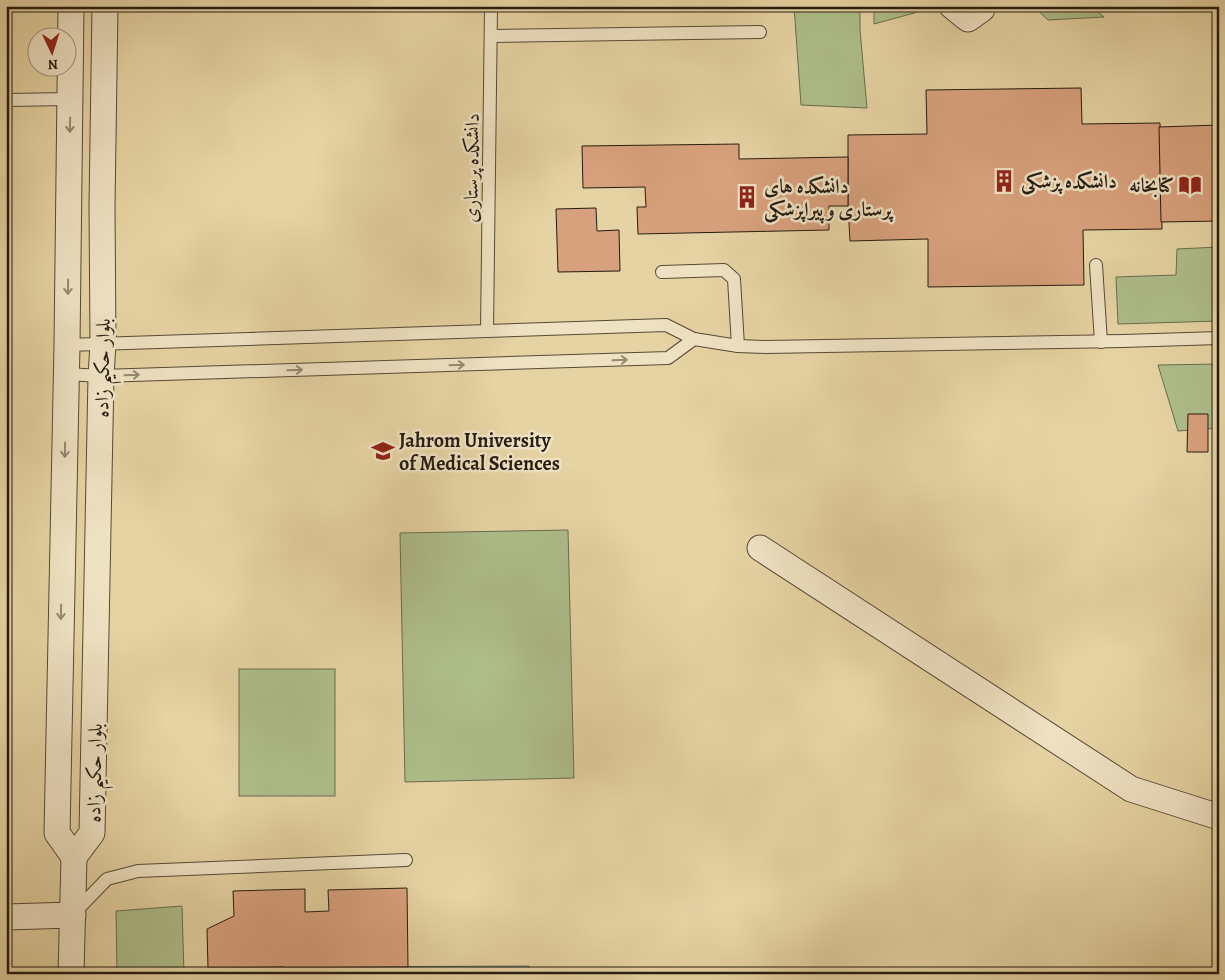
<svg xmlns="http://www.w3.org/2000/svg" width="1225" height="980" font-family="Alegreya,Amiri,serif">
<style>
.green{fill:#aebe8a;stroke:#6a6d4e}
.water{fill:#97b8a3;stroke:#697a69}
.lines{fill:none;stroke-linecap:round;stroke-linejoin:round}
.shore{stroke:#5e6a5a;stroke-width:1}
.building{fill:#d8a17d;stroke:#251c11}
.service-casing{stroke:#554a36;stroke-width:14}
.minor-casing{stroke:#554a36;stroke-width:27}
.service{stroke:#efe2c3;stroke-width:12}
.minor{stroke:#efe2c3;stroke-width:25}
.oneway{stroke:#948973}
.labels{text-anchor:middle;stroke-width:5;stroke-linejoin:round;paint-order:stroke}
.street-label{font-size:20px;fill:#251c11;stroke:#efe2c3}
.poi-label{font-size:20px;font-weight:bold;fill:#251c11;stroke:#efe2c3;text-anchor:start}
</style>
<rect width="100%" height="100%" fill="#e6d3a3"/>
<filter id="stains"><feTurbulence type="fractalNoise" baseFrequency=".004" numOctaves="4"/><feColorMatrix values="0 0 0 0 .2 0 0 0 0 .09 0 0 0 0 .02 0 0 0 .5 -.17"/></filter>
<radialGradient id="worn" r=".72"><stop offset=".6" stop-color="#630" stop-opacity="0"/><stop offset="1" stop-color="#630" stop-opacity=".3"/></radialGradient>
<g class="green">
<path d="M794 6H860V30L867 108 801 105Z"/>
<path d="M874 6H923L918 12 874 24Z"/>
<path d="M1033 6H1091L1104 17 1048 20Z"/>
<path d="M1219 247V321L1118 324 1116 277 1176 275 1177 249Z"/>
<path d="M1219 364V428L1178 431 1158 365Z"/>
<path d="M568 530 574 778 405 782 400 533Z"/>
<rect x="239" y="669" width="96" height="127"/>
<path d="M182 906 184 974H117L116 911Z"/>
</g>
<path class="water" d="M529 966 530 974H284V967Z"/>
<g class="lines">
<path class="shore" d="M289 974 291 972 522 971 525 974"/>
</g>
<g class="building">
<path d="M1081 88 1082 124 1160 123 1162 229 1083 230 1084 285 928 287V239L850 241 848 206V135L927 134 926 90Z"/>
<path d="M1219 125V221L1161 222 1159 127Z"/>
<path d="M739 144V159L848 157V206H829V230L638 234 637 207H646L645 187 583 188 582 146Z"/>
<path d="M596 208 597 231 619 230 620 271 558 272 556 209Z"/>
<path d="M1188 414H1208V452H1187Z"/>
<path d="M407 888 408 967 208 968 207 929 234 916 233 891 305 889V912L329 911 328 890Z"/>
<path d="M284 967V974H208V968Z"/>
</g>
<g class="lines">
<defs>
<g id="service">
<path d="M491 36 760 32"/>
<path d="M6 100 70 99"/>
<path d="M1096 265 1101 342"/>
<path d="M662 272 724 270 734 279 738 346"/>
<path d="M487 331 491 6"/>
<path d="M694 339 738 346 766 347 1123 341 1219 338"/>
<path d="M66 374 101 376 668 358 694 339 666 325 67 345"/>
<path d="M74 913 107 879 138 871 406 860"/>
</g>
<g id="minor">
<path d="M71 6 67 345 57 833 74 857 92 833 101 376 103 344 102 206 105 6"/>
<path d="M952 6 968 19 982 9V6"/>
<path d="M760 548 1131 789 1219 817"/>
<path d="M6 917 73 915"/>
<path d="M71 974 74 857"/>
</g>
</defs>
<use href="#service" class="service-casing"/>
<use href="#minor" class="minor-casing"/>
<use href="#service" class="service"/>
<use href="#minor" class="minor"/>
</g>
<defs><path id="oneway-shaft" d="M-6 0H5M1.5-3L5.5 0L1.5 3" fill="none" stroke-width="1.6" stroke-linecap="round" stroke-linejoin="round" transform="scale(1.25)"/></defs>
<g class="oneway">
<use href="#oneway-shaft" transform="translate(70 125) rotate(91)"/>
<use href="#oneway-shaft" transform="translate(68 287) rotate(91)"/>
<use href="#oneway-shaft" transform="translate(620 360) rotate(-2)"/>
<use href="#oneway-shaft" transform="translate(457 365) rotate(-2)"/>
<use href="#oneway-shaft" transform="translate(295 370) rotate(-2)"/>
<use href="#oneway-shaft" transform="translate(132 375) rotate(-2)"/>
<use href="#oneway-shaft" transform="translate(65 450) rotate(91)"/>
<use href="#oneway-shaft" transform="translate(61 612) rotate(91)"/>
</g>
<defs>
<symbol id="building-bare" viewBox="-9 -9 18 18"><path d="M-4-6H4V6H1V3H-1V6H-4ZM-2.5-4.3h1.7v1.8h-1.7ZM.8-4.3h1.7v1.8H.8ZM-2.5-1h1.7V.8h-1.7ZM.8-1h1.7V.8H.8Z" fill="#8f2418" stroke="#efe2c3" stroke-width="2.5" paint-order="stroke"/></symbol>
<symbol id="library-bare" viewBox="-9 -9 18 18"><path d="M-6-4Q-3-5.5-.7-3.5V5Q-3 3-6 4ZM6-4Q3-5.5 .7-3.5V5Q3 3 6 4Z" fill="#8f2418" stroke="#efe2c3" stroke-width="2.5" paint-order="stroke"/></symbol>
<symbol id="university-bare" viewBox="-9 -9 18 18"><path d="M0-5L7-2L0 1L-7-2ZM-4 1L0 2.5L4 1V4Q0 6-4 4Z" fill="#8f2418" stroke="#efe2c3" stroke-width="2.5" paint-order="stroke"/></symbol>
</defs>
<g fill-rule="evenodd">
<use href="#building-bare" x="988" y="165" width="32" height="32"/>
<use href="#library-bare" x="1174" y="169" width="32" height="32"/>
<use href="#building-bare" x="731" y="181" width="32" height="32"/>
<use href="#university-bare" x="367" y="435" width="32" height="32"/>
</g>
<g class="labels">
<g class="street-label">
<text transform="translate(471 168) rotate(-89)" y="7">دانشکده پرستاری</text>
<text transform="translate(102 368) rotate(-89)" y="7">بلوار حکیم زاده</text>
<text transform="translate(94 773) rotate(-89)" y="7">بلوار حکیم زاده</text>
</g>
<g class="poi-label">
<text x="1021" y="188">دانشکده پزشکی</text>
<text x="1174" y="192" text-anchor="end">کتابخانه</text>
<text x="764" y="193">دانشکده های<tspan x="764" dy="23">پرستاری و پیراپزشکی</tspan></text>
<text x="399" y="447">Jahrom University<tspan x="399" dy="23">of Medical Sciences</tspan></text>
</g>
</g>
<rect width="1225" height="980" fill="none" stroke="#e6d3a3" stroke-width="25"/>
<rect x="8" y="8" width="1210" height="965" fill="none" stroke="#251c11" stroke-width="2.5"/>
<rect x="12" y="12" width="1200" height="955" fill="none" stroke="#251c11"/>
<g transform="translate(52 52) rotate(176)"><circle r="24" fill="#efe2c3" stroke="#9e937c"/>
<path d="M0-4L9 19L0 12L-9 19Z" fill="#8f2418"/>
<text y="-8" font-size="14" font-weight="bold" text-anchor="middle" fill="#251c11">N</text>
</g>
<rect width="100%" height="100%" filter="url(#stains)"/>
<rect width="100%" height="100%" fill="url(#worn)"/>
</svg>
